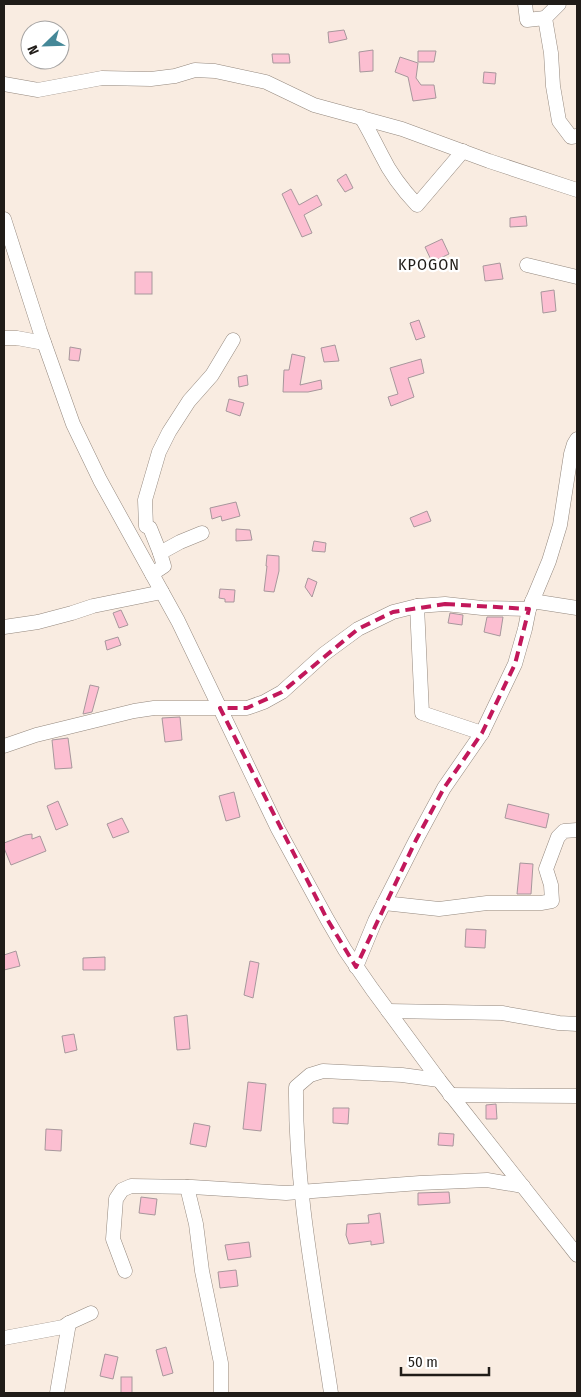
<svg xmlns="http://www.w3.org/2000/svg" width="581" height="1397" font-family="'Fira Sans Condensed',sans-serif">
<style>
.building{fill:#fcbed1;stroke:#a7979c}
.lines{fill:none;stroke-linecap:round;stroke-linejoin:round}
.minor-casing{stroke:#94887e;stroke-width:15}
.minor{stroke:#fff;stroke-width:14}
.marked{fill:none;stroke:#c2185b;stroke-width:4;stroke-dasharray:10 6;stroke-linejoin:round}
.labels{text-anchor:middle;stroke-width:4.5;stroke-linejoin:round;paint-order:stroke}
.quarter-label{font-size:16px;letter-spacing:1px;fill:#201c18;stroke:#fff}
</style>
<rect width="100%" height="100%" fill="#f9ece1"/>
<g class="building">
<path d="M344 30 347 39 329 43 328 32Z"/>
<path d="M373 50V71L360 72 359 52Z"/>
<path d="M418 51H436L434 62H418Z"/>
<path d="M272 54H289L290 63H273Z"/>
<path d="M400 57 418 63 416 78 421 85H434L436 98 413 101 408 77 395 72Z"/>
<path d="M484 72 496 73 495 84 483 83Z"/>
<path d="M346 174 353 188 345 192 337 180Z"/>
<path d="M291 189 299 205 317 195 322 205 304 215 312 233 302 237 282 194Z"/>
<path d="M526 216 527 226 510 227V218Z"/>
<path d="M442 239 449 254 432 262 425 247Z"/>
<path d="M500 263 503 279 485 281 483 266Z"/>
<rect x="135" y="272" width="17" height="22"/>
<path d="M554 290 556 311 543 313 541 292Z"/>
<path d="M419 320 425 337 416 340 410 323Z"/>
<path d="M335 345 339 361 324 362 321 348Z"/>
<path d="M70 347 81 349 79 361 69 360Z"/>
<path d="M292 354 305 357 300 385 321 380 322 389 308 392H283L284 370H289Z"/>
<path d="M421 359 424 373 408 378 414 397 391 406 388 397 398 394 390 368Z"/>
<path d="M247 375 248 385 239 387 238 377Z"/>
<path d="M229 399 244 403 240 416 226 411Z"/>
<path d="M236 502 240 516 222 521 221 516 212 519 210 508Z"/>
<path d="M427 511 431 521 414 527 410 518Z"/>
<path d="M236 529 250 530 252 540 236 541Z"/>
<path d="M314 541 326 543 325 552 312 551Z"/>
<path d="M267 555 279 556V571L274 592 264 591 267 566H266Z"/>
<path d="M308 578 317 582 312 597 305 587Z"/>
<path d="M220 589 235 590 234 602H225V599L219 598Z"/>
<path d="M121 610 128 625 119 628 113 613Z"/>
<path d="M450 613 463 615 462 625 448 623Z"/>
<path d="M487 617H503L500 636 484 632Z"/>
<path d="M118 637 121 645 107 650 105 641Z"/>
<path d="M90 685 99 687 92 712 83 714Z"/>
<path d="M180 717 182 740 165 742 162 718Z"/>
<path d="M68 738 72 768 55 769 52 740Z"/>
<path d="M234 792 240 817 226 821 219 796Z"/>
<path d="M58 801 68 825 56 830 47 806Z"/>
<path d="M508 804 549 814 546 828 505 818Z"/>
<path d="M122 818 129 832 113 838 107 824Z"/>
<path d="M32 834V839L40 836 46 851 11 865 4 848V843L25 835Z"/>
<path d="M520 863 533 864 531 894H517Z"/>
<path d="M466 929 486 930 485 948 465 947Z"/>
<path d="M16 951 20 966 4 970V955Z"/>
<path d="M105 957V970H83V958Z"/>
<path d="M250 961 259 963 253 998 244 995Z"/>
<path d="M187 1015 190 1049 177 1050 174 1017Z"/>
<path d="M74 1034 77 1050 65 1053 62 1036Z"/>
<path d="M248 1082 266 1084 261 1131 243 1129Z"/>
<path d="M496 1104 497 1119H486V1105Z"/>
<path d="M333 1108H349L348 1124 333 1123Z"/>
<path d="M194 1123 210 1126 206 1147 190 1144Z"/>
<path d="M46 1129 62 1130 61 1151 45 1150Z"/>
<path d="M439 1133 454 1134 453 1146 438 1145Z"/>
<path d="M449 1192 450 1203 418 1205V1193Z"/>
<path d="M141 1197 157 1199 155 1215 139 1213Z"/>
<path d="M380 1213 384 1243 371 1245V1241L349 1244 346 1235 347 1224 369 1223 368 1215Z"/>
<path d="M249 1242 251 1257 228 1260 225 1245Z"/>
<path d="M236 1270 238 1286 220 1288 218 1272Z"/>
<path d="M166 1347 173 1373 163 1376 156 1350Z"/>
<path d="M105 1354 118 1357 113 1379 100 1376Z"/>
<rect x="121" y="1377" width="11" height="16"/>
</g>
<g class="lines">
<defs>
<g id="minor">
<path d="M525 4 527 20 545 18"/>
<path d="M559 4 545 18 551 53 553 86 559 121 571 137 577 136"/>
<path d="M4 84 38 90 102 78 151 79 175 76 195 70 215 71 266 82 314 105 402 129 489 161 577 190"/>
<path d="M361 117C369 130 375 143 382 156 390 173 404 191 417 205L463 151"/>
<path d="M4 219 40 331 73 424 100 480 178 621 278 829 327 919 345 950 372 989 439 1080 577 1255"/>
<path d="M527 265 577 277"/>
<path d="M4 338H17L44 343"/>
<path d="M160 553 150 528 146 526 145 500 159 452 169 432 189 401 212 375 233 340"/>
<path d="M152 574 164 566 160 553 180 542 202 533"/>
<path d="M532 601 577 608"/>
<path d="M417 606 422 713 482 733"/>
<path d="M4 627 38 622 72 613 93 606 162 592"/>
<path d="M4 746 36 735 134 711 154 708H247L264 702 282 692 324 654 358 629 393 612 417 606 445 604 482 608 529 609"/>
<path d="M384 903 439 909 487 903H541L552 901 551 885 546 869 558 837 564 831 577 830"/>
<path d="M356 967 375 921 416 840 444 788 482 733 515 664 525 629 529 609 549 561 560 525 571 454 574 444 577 439"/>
<path d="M388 1011 502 1013 559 1023 577 1024"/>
<path d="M450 1095 577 1096"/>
<path d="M187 1187 196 1224 202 1271 221 1363V1393"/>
<path d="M125 1271 113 1239 116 1199 122 1190 131 1186 192 1187 286 1193 420 1183 487 1180 523 1186"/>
<path d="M4 1338 63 1327 69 1323 91 1313"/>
<path d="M57 1393 69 1323"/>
<path d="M331 1393C316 1292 295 1190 296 1087L310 1075 323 1071 402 1075 439 1080"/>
</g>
</defs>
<use href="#minor" class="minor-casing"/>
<use href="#minor" class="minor"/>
</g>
<path class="marked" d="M445 604 529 609 515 664 482 733 444 788 416 840 356 967 327 919 220 708H247L282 692 358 629 393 612Z"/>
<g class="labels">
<g class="quarter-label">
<text x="429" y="270">KPOGON</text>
</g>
</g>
<rect width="581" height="1397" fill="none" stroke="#201c18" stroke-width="10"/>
<g transform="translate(45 45) rotate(247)"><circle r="24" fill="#ffffff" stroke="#a6a4a3"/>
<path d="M0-4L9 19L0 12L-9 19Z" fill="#458898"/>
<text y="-8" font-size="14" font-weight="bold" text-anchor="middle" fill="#201c18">N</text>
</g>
<path d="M401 1367v8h88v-8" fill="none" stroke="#201c18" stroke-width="2.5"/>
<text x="408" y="1367" font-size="15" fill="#201c18" stroke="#ffffff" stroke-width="4" paint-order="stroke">50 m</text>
</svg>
